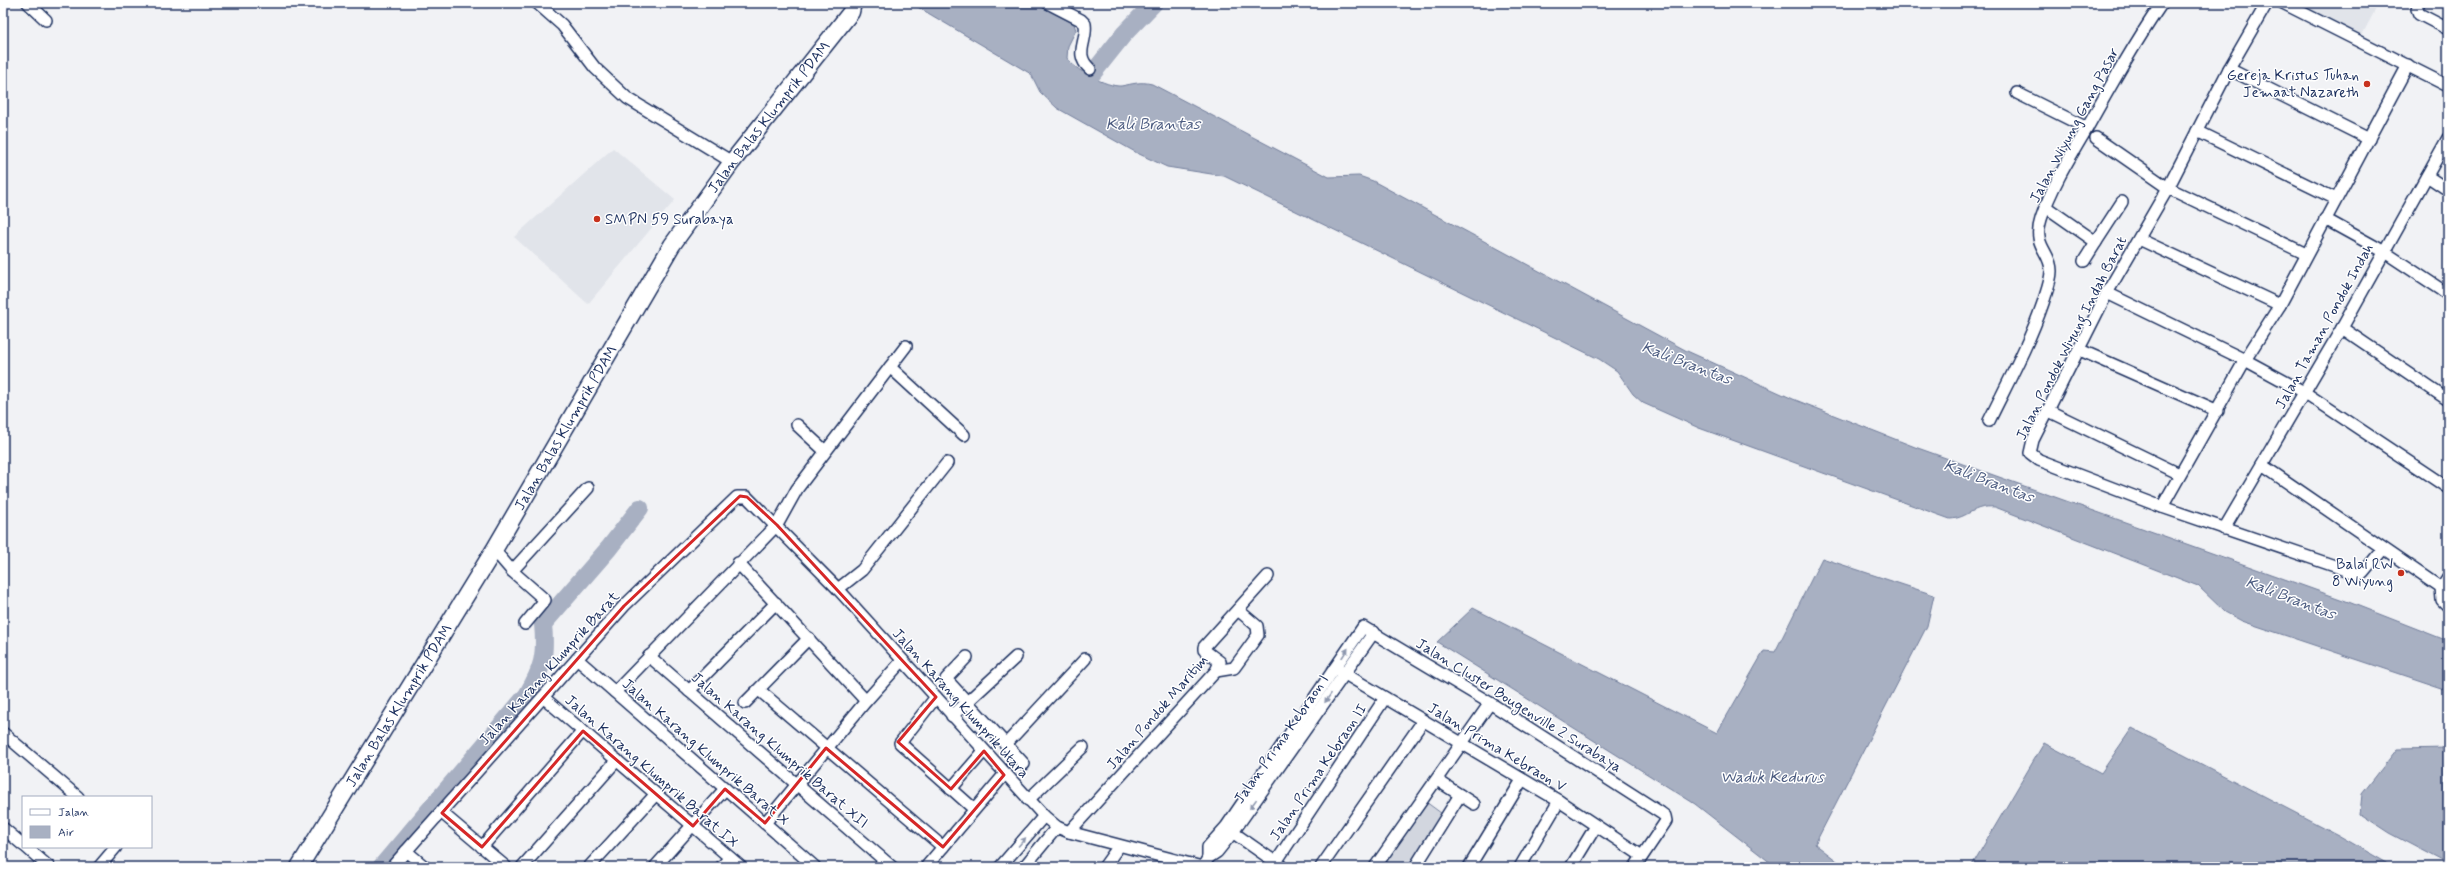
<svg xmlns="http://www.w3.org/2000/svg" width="2451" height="870" font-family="Mynerve,sans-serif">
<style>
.built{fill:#e1e4ea}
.green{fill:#d2d6df;stroke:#76829e}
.water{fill:#a8b0c2;stroke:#707c9a}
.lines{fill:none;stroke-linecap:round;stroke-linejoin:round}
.river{stroke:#a8b0c2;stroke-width:18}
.street-casing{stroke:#1b2f5e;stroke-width:14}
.secondary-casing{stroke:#1b2f5e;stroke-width:19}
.street{stroke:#fff;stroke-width:11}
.secondary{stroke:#fff;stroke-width:16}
.oneway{fill:#8d97ae}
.marked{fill:none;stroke:#d62828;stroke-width:3;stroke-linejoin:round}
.poi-dot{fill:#c8321e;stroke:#fff;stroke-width:1.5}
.labels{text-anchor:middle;stroke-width:3;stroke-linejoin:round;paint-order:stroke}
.poi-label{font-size:15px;fill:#1b2f5e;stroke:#fff;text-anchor:end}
.street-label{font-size:15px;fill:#1b2f5e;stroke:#fff}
.water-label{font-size:16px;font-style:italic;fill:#4c5c81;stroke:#fff}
</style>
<rect width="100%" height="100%" fill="#f1f2f5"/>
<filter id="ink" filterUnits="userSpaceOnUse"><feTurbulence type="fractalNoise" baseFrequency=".025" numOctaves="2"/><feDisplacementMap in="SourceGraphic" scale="8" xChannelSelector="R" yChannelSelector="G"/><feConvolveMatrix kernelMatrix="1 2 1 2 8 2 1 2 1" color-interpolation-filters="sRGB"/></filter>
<g filter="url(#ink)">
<g class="built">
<path d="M2297 3H2379L2362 35Z"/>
<path d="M613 148 675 200 588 304 514 237Z"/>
</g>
<path class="green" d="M1426 802 1445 816 1410 867H1394L1385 861Z"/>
<g class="water">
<path d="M911 3H1034L1074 24 1076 30 1068 46 1067 58C1074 70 1107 87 1121 86 1133 84 1140 81 1152 84L1329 177 1359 176 1373 181 1687 351 1793 399 1915 447 2346 601 2448 641V690L2242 621 2225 612 2198 586 1995 507C1972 505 1969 518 1950 519L1699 428 1643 403 1633 394 1617 371 1599 359 1224 176 1167 167 1137 153 1057 108 1040 92 1031 74Z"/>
<path d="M1822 558 1934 595 1927 626 1815 844 1845 867H1776L1695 804 1437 642 1473 608 1717 733 1764 651 1775 652Z"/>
<path d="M2132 728 2338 835 2394 867H1971L2044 743 2101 773Z"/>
<path d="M2448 748V864L2389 833 2360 814 2362 794 2397 749Z"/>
</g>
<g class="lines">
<g class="river">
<path d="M1081 88 1124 34 1154 3"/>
<path d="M395 851 413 867"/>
<path d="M381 867 527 695C543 668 546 655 543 624L609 548 640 508"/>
</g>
<defs>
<g id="street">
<path d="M28 3 46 20"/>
<path d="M537 3 562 25 595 68 627 98 732 162"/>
<path d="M1048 3 1081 20 1085 24C1088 41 1073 54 1090 69"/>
<path d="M2267 3 2229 69 2168 188 2107 293 2033 440 2030 453 2039 460 2162 507 2358 574 2363 573 2383 549"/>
<path d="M2283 3 2448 86"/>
<path d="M2419 3 2417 9 2419 14 2448 29"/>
<path d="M2229 69 2369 139"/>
<path d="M2017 93 2087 128"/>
<path d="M2197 131 2336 199"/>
<path d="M2096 138 2168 188 2306 254"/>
<path d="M2427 176 2448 190"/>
<path d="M2046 207 2096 242 2122 202"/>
<path d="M2325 219 2383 251 2448 294"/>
<path d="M2139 239 2280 305"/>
<path d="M2084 261 2096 242"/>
<path d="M2107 293 2245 360 2304 392 2448 488"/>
<path d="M2342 328 2448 400"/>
<path d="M2080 350 2218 411"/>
<path d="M890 367 964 435"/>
<path d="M2049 411 2179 474"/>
<path d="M1989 421C2008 382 2029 344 2043 303 2046 293 2051 281 2051 271 2051 251 2032 247 2041 219 2051 188 2069 159 2086 130 2110 87 2134 44 2162 3"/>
<path d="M797 425 825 451"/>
<path d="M2262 465 2441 588"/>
<path d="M2162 507 2245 360 2280 305 2408 65"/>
<path d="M2224 529 2342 328 2448 138"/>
<path d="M494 550 512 571 545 600 525 624"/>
<path d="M738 563 866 701"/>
<path d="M512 571 588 488"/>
<path d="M2448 577 2441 588 2442 600 2448 606"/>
<path d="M838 589 862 570 947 463"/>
<path d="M649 656 892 867"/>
<path d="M967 657 946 679 1024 764"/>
<path d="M577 659 815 867"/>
<path d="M1335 668 1559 801 1642 856"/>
<path d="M1216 671 1234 668 1258 635 1257 626 1238 610"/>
<path d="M759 690 943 847"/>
<path d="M689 691 776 603"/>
<path d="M615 692 777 525 797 489 906 346"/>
<path d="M543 697 741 867"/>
<path d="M936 697 900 743 974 809"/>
<path d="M745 703 809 638"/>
<path d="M952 716 1016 657"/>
<path d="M3 733 78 797"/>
<path d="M1007 743 1085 659"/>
<path d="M1437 780 1474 804"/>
<path d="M951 789 984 751"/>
<path d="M1028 800 1083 747"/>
<path d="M442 813 506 867"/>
<path d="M765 823 866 701 902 661"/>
<path d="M3 828 23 845"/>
<path d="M1228 829 1281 866"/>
<path d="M1069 832 1216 671 1220 662 1204 650V647L1268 576"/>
<path d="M26 847 49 867"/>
<path d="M482 847 583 731"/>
<path d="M406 851 425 867"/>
<path d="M1208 858 1217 852 1233 832 1374 632"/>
<path d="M1276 862 1385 698"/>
<path d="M99 867 116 847"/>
<path d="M392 867 624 606 737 497H747L838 589 1044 816 1057 827 1069 832 1202 867"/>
<path d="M522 867 617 760"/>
<path d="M589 867 656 794"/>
<path d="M655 867 725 789"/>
<path d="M721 867 730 858"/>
<path d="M926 867 1004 775"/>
<path d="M1000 867 1044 816"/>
<path d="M1024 867 1057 827"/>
<path d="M1104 867 1119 846"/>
<path d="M1203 867 1208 858V847L1226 827 1363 627 1490 703 1661 813 1665 816 1666 821 1635 867"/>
<path d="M1321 867 1423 721"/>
<path d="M1375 867 1490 703"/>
<path d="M1415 867 1460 795"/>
<path d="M1469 867 1522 780"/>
<path d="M1520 867 1559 801"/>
<path d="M1571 867 1596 826"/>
</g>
<g id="secondary">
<path id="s1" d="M299 867 494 550 672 245 732 162 851 12 853 3"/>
</g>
</defs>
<use href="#street" class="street-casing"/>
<use href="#secondary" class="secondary-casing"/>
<use href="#street" class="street"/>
<use href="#secondary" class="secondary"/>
</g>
<defs><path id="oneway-solid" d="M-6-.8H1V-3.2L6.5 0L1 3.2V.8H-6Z"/></defs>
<g class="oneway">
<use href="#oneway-solid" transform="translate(1345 653) rotate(-57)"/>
<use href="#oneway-solid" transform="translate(1328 698) rotate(125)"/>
<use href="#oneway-solid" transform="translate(1253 804) rotate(126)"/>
<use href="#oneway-solid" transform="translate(1022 842) rotate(-49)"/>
</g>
</g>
<path class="marked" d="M740 496 747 497 777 525 936 697 898 742 951 789 984 751 1004 775 943 847 826 748 765 823 725 789 693 826 583 731 482 847 442 813 624 606Z"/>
<g class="poi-dot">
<circle cx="2367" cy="84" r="4"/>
<circle cx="597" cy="219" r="4"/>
<circle cx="2401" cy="573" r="4"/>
</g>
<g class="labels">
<g class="poi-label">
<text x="2359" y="80">Gereja Kristus Tuhan<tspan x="2359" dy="17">Jemaat Nazareth</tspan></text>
<text x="605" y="224" text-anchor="start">SMPN 59 Surabaya</text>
<text x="2393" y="569">Balai RW<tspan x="2393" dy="17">8 Wiyung</tspan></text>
</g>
<g class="street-label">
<text dy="5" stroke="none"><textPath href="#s1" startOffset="886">Jalan Balas Klumprik PDAM</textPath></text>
<text transform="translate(2074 125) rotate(-62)" y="5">Jalan Wiyung Gang Pasar</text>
<text transform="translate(2324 326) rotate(-61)" y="5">Jalan Taman Pondok Indah</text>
<text transform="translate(2071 338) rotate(-63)" y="5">Jalan Pondok Wiyung Indah Barat</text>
<text dy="5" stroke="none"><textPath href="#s1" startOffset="514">Jalan Balas Klumprik PDAM</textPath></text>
<text transform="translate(549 668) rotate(-48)" y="5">Jalan Karang Klumprik Barat</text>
<text transform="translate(961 703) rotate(48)" y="5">Jalan Karang Klumprik Utara</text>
<text dy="5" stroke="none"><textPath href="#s1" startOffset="190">Jalan Balas Klumprik PDAM</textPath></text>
<text transform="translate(1519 705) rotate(32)" y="5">Jalan Cluster Bougenville 2 Surabaya</text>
<text transform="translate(1157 712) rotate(-49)" y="5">Jalan Pondok Maritim</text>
<text transform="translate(1281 739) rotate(-55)" y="5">Jalan Prima Kebraon I</text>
<text transform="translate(1497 747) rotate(31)" y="5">Jalan Prima Kebraon V</text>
<text transform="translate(780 750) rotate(41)" y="5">Jalan Karang Klumprik Barat XII</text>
<text transform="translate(706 752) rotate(41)" y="5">Jalan Karang Klumprik Barat X</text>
<text transform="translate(652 771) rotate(41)" y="5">Jalan Karang Klumprik Barat IX</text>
<text transform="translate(1318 772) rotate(-56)" y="5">Jalan Prima Kebraon II</text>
</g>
<g class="water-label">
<text x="1153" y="129">Kali Brantas</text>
<text transform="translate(1687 362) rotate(21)" y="6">Kali Brantas</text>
<text transform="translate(1989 480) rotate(21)" y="6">Kali Brantas</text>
<text transform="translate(2291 597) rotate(21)" y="6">Kali Brantas</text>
<text x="1772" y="782">Waduk Kedurus</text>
</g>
</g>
<rect width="2451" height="870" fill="none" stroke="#fff" stroke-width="16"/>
<rect x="8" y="8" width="2435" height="854" fill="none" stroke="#1b2f5e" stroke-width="1.5" filter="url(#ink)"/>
<rect x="22" y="796" width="130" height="52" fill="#ffffff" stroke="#a4acbf"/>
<rect x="30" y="809" width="20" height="6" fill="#ffffff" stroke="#a4acbf"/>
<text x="58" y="816" font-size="12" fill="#1b2f5e">Jalan</text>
<rect x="30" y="826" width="20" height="12" fill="#a8b0c2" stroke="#a4acbf"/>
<text x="58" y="836" font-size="12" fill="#1b2f5e">Air</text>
</svg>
